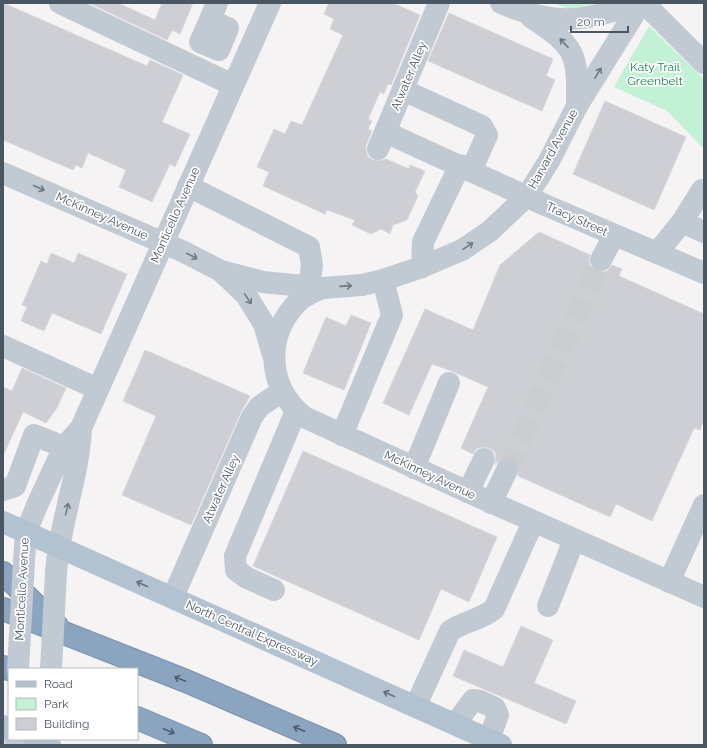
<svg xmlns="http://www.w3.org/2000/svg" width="707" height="748" font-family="Raleway,sans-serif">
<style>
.green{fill:#c3f1d5}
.building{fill:#cdcfd5;stroke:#d7d9de}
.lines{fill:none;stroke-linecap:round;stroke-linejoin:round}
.minor-tunnel{stroke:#caccce;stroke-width:22;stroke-dasharray:22 11;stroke-linecap:butt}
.highway-casing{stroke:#7690ad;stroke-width:24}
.minor{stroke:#c1cad2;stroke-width:22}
.major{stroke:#b3c2d1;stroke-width:22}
.highway{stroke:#8ba5c1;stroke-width:22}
.minor-bridge{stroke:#c1cad2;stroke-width:22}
.oneway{stroke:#6e7983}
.oneway2{stroke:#64717d}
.oneway3{stroke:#505e6b}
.labels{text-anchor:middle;stroke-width:3.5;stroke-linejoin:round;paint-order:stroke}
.park-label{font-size:12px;fill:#17864f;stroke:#fff}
.street-label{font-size:12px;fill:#4a5661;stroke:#fff}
</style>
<rect width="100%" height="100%" fill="#f5f3f3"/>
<g class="green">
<path d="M552 3H597L570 9Z"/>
<path d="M649 26 704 79V149L667 111 614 87Z"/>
</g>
<g class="building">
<path d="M3 3 147 66 150 60 183 75 162 122 190 134 175 167 170 164 152 202 119 187 126 170 88 153 82 168 76 165 73 170 3 140Z"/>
<path d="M89 3H118L155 20 162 3H193L180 34 172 30 167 40Z"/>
<path d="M329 3H393L420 15 391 85 388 84 384 94 380 92 368 119 372 121 368 129 372 131 366 145V151L368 157 373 160 379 161 386 159 409 169 410 165 425 171 415 192 418 196 407 220 393 225 390 234 381 229 371 234 352 225 355 220 327 210 325 214 263 186 269 172 257 167 274 129 285 134 291 121 302 125 343 35 330 29 334 19 324 14Z"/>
<path d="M449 13 553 59 546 76 555 80 542 111 428 61Z"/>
<path d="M605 101 686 137 654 210 573 174Z"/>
<path d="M539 232 590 255 589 261 590 266 596 271 602 272 607 271 612 265 622 269 619 276 704 314V420L700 430 694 428 652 521 616 504 610 517 518 476 519 469 518 463 512 459 506 458 500 459 495 465 496 458 495 452 489 448 483 447 477 448 473 454 461 448 488 387 454 372 432 364 409 415 383 403 425 309 473 330 500 265Z"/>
<path d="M51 253 74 263 78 253 127 274 101 334 52 313 44 331 21 321 27 307 22 305 41 261 47 264Z"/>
<path d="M351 315 371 323 344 390 303 373 326 317 346 326Z"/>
<path d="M145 350 250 396 241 412 191 525 122 495 156 416 123 401Z"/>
<path d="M22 368 66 388 57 408 46 423 23 412 3 456V387L12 391Z"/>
<path d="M303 451 497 537 469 602 441 589 419 640 253 566Z"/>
<path d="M521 626 553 640 534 683 576 701 566 724 453 676 464 650 503 667Z"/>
</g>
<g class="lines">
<path class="minor-tunnel" d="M507 470 601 260"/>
<defs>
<g id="highway">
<path d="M3 573 57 626"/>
<path d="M3 609 186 681 335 745"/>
<path d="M3 667 9 669"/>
<path d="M137 718 201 745"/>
</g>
</defs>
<use href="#highway" class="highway-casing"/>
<g class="minor">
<path d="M60 3 233 85"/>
<path d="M217 3 210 20 223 26"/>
<path d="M501 3C554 26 583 23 637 3"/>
<path d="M644 3 704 63"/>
<path d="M531 17C576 47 578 53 577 106"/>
<path d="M210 20 200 42 219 50 228 28"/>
<path d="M403 90 482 126 487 135 471 171"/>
<path d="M385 132 545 205 704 273"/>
<path d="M378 149 439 3"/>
<path d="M3 173 182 251 221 271 263 282 323 288 362 285 383 280 422 267 462 250 490 231 527 196 549 161 577 106 641 3"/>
<path d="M188 186 309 247 312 265 309 287"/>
<path d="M682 222 702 190H704"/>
<path d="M657 253 682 222 704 232"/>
<path d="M601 260 614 235"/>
<path d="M422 267 423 242 460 165"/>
<path d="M222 272 246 295 264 324 273 355"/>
<path d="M323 288C316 291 307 294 301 299 264 333 266 386 304 417L468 492 704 597"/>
<path d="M3 346 98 389"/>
<path d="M342 435 392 315 383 280"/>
<path d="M414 468 449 383"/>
<path d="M3 490 15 486 34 435 64 447"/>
<path d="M468 492 484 459"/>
<path d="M491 503 507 470"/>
<path d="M24 561 26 532 38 503 64 447 81 428 270 3"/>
<path d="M56 573C59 524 79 477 81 428"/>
<path d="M669 582 704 505"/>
<path d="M274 590 247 578 236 570 235 556 296 411"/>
<path d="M173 597 252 417 259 407 282 391"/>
<path d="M548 606 574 540"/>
<path d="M416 705 450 631C464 621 481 620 494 609L533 522"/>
<path d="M456 723 473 700 480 701 495 708 498 715 489 739"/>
<path d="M15 739 16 745"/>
</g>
<g class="major">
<path d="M3 522 501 745"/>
<path d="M3 726 9 728"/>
<path d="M35 739 50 745"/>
</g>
<use href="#highway" class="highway"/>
<g class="minor-bridge">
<path d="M18 669 24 561"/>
<path d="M51 669 56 573"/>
</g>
</g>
<defs><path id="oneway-shaft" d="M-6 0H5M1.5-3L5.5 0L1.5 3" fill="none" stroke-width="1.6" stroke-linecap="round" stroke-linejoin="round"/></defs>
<g class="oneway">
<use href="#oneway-shaft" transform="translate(564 43) rotate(-133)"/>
<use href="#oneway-shaft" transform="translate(598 73) rotate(-58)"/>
<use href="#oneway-shaft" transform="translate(39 188) rotate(24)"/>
<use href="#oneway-shaft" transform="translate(468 246) rotate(-34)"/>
<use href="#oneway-shaft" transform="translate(192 256) rotate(27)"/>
<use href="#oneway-shaft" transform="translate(346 286) rotate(-4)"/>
<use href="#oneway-shaft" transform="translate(248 299) rotate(56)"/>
<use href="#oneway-shaft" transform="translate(67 509) rotate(-76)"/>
</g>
<g class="oneway2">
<use href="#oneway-shaft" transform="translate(142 584) rotate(-156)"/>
<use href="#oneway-shaft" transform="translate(389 694) rotate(-156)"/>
</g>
<g class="oneway3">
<use href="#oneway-shaft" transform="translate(180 679) rotate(-158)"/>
<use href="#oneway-shaft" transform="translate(299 729) rotate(-157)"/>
<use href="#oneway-shaft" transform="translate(169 731) rotate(23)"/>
</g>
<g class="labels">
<g class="park-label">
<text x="655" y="71">Katy Trail<tspan x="655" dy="14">Greenbelt</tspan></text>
</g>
<g class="street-label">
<text transform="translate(409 76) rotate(-67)" y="4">Atwater Alley</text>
<text transform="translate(553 149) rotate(-61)" y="4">Harvard Avenue</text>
<text transform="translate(175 215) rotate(-66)" y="4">Monticello Avenue</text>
<text transform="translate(102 216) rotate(24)" y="4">McKinney Avenue</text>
<text transform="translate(577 219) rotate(24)" y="4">Tracy Street</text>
<text transform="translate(430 475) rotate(25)" y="4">McKinney Avenue</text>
<text transform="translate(221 489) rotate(-66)" y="4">Atwater Alley</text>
<text transform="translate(22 589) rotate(-87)" y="4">Monticello Avenue</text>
<text transform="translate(252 633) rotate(24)" y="4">North Central Expressway</text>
</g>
</g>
<rect width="707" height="748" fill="none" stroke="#4a5661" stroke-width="8"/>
<rect x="8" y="668" width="130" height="72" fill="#ffffff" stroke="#b7bbc0"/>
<rect x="16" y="681" width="20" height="6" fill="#b3c2d1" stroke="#b7bbc0"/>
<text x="44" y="688" font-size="12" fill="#4a5661">Road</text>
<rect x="16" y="698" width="20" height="12" fill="#c3f1d5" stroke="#b7bbc0"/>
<text x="44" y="708" font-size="12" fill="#4a5661">Park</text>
<rect x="16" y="718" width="20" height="12" fill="#cdcfd5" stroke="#b7bbc0"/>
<text x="44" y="728" font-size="12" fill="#4a5661">Building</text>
<path d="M571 26v6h57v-6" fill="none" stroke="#4a5661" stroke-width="2"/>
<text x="577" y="26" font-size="12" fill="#4a5661" stroke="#ffffff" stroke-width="3" paint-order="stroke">20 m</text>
</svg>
